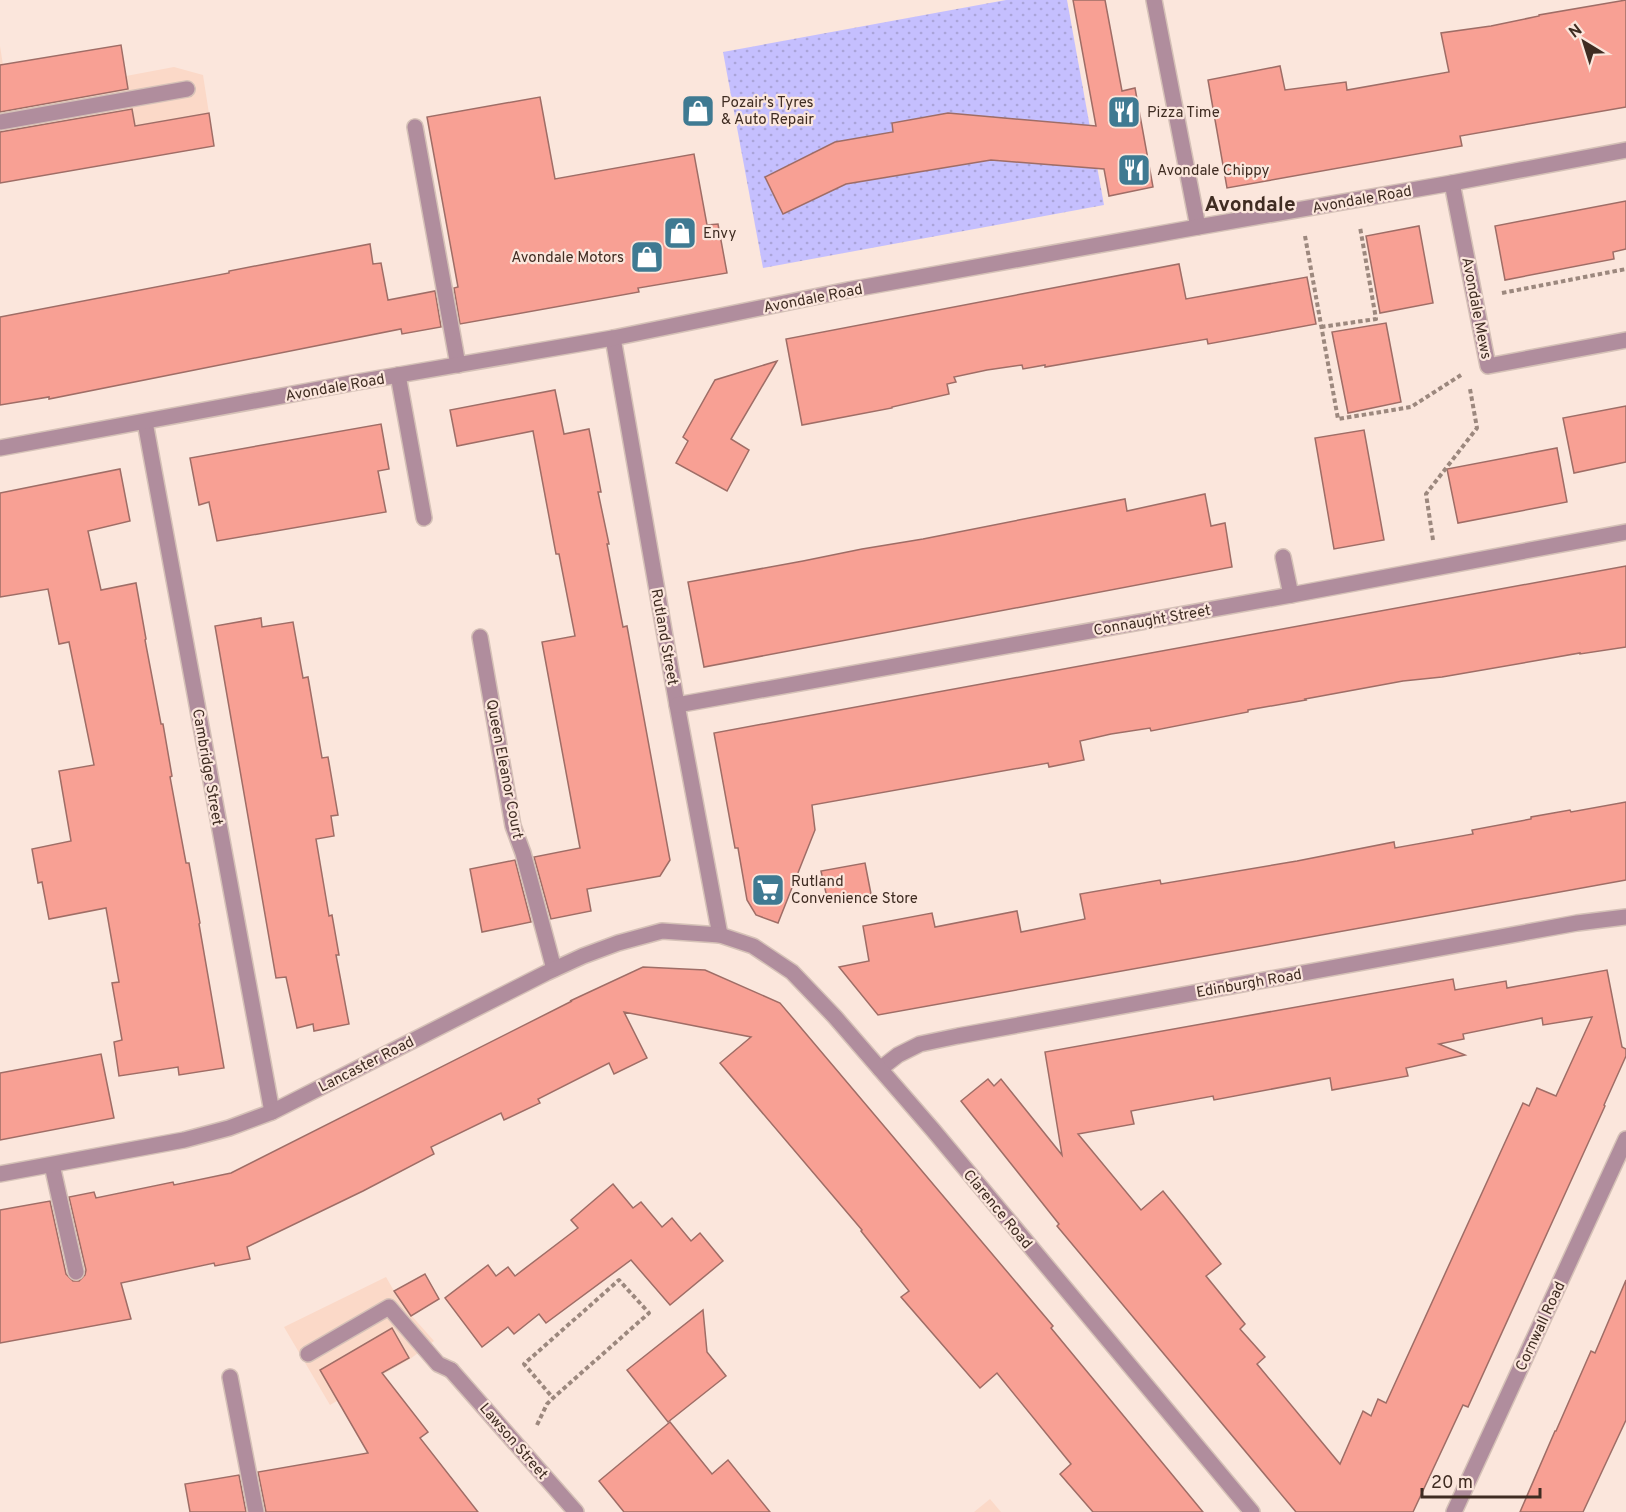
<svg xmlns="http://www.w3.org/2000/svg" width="1626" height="1512" font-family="Overpass,sans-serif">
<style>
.built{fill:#fbd9c8}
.grass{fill:url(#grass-dots)}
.building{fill:#f8a094;stroke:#9f6d66;stroke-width:1.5;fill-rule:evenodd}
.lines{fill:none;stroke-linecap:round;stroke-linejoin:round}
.lane-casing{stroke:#d5c1b7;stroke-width:18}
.street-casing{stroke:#d5c1b7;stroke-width:18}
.path{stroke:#9c887e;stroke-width:4;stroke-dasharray:4.5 3;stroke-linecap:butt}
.lane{stroke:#b08d9d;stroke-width:15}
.street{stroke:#b08d9d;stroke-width:15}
.labels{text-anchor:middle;stroke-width:4.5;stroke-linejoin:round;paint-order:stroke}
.poi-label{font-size:15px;fill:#3f2c22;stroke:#fbe6dc;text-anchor:start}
.street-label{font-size:15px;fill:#3f2c22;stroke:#fbe6dc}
.district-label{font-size:21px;font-weight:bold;fill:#3f2c22;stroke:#fbe6dc}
</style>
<defs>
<pattern id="grass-dots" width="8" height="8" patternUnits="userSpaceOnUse" patternTransform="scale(1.5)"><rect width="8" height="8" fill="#c5bffe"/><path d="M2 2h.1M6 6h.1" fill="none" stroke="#aaa4d9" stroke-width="1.8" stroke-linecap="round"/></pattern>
</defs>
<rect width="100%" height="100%" fill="#fbe6dc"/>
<g class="built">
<path d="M121 45 126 76 174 67 203 75 214 146 0 183V46L3 65Z"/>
<path d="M386 1277 402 1305 434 1341 410 1359 330 1405 284 1327Z"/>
<path d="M990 1499 1001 1512H974Z"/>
</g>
<path class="grass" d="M1006 0H1067L1104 205 763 268 723 52Z"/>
<g class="building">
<path d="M1073 0H1105L1122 91 1135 88 1153 187 1109 196 1104 169 991 160 846 184 783 214 765 177 835 142 893 132 892 123 948 113 1096 126Z"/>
<path d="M1626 0V107L1460 136 1462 146 1227 188 1208 80 1280 66 1285 90 1346 82 1347 90 1449 72 1441 33 1491 26 1539 16V15Z"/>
<path d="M121 45 128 89 0 112V65Z"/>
<path d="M540 97 555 179 694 154 707 225 718 224 727 273 638 288 639 292 460 324 454 288 458 287 427 117Z"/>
<path d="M132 109 135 126 209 113 214 146 0 183V132Z"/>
<path d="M1626 201V249L1613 252 1614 259 1505 280 1495 226Z"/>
<path d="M1419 226 1433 303 1380 313 1366 236Z"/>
<path d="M370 244 373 264 381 263 388 300 435 291 441 327 402 334 401 329 49 399V397L0 405V317L229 273V271Z"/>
<path d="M1179 264 1186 299 1307 277 1316 324 1208 344 1207 339 1045 367V365L1023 369 1022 365 987 370 954 377 956 382 947 384 949 394 892 407V408L802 425 786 339Z"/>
<path d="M1386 323 1401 402 1348 413 1332 332Z"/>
<path d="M777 361 731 439 749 450 727 491 676 463 688 441 683 437 715 380Z"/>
<path d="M555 390 564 434 589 429 601 492H598L609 544H607L623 627 627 626 670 860 660 876 587 889 591 911 551 919 534 857 580 848 542 642 575 636 559 554H556L533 431 457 446 450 410Z"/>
<path d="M1626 406V462L1574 473 1563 418Z"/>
<path d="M381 424 389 469 378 471 386 512 217 541 209 502 199 505 190 458Z"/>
<path d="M1364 430 1384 540 1334 549 1315 438Z"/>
<path d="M1557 448 1567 502 1458 523 1447 469Z"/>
<path d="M120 469 130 521 88 531 101 590 136 583 146 639 145 640 161 724H163L172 776 170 777 186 863H189L200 923 199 924 224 1068 179 1075 178 1067 119 1076 114 1042 122 1040 112 983 119 982 106 908 49 919 42 882 38 883 32 849 71 841 59 771 94 765 69 642 59 644 48 589 0 597V493Z"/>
<path d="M1205 494 1211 526 1225 523 1232 567 704 667 688 582 803 561 862 549 923 539 1125 499 1127 511Z"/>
<path d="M1626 566V647L1580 654V653L1442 677 1403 681 1305 699 1306 700 1248 710V712L1151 731 1150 728 1111 734 1080 741 1084 760 1049 767 1048 763 812 805 815 830 778 923 756 915 747 900 738 848H735L714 733Z"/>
<path d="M261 618 262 627 293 622 303 678 308 677 322 758 328 757 338 815 331 816 334 836 316 839 329 916 332 915 339 955H336L349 1024 314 1031 313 1024 297 1028 286 977 276 978 215 626Z"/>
<path d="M1626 802V880L878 1015 839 967 869 961 863 926 932 913 935 927 1017 911 1021 932 1085 919 1080 894 1160 880 1161 884 1297 861 1394 842 1395 848 1473 834 1472 830 1531 819V817L1570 810 1571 812Z"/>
<path d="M515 860 531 922 482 932 470 869Z"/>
<path d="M865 863 871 894 828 902 821 871Z"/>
<path d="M643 967 705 970 780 1003 1053 1326 1051 1328 1203 1512H1093L1060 1474 1071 1464 997 1373 980 1388 901 1297 909 1291 861 1231 862 1230 720 1063 751 1037 624 1012 647 1058 614 1074 609 1063 538 1099 540 1103 504 1120 501 1113 431 1147 434 1154 363 1191 247 1247 250 1259 215 1266 214 1263 121 1283 131 1319 0 1343V1210L50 1201 66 1274 73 1281H79L85 1275 86 1270 69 1197 94 1192 96 1198 173 1182 174 1185 231 1173 572 1001H570Z"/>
<path d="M1607 970 1622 1047 1626 1049V1056L1604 1105 1605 1106 1468 1407 1463 1405 1413 1512H1296L1057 1226 1059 1224 961 1101 988 1079 994 1086 1001 1079 1062 1155 1045 1052 1453 979 1455 990 1506 981 1507 988ZM1592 1017 1556 1096 1537 1088 1529 1106 1523 1103 1386 1403 1378 1399 1371 1416 1363 1411 1340 1464 1257 1364 1265 1357 1240 1329 1245 1324 1206 1276 1221 1264 1184 1217 1163 1191 1141 1210 1078 1134 1134 1124 1131 1111 1213 1096 1214 1100 1330 1078 1332 1090 1408 1076 1406 1068 1465 1055 1439 1044 1464 1039 1463 1034 1542 1018 1543 1025Z"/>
<path d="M101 1054 114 1118 0 1140V1073Z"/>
<path d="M613 1184 633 1208 641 1202 662 1227 672 1218 691 1241 700 1233 723 1261 670 1305 631 1260 546 1323 539 1314 514 1334 508 1327 482 1347 445 1298 488 1265 496 1276 508 1267 515 1276 578 1228 571 1220Z"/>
<path d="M425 1274 439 1299 411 1316 394 1291Z"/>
<path d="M1626 1280V1420L1583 1512H1520L1555 1431H1556L1591 1351 1595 1353Z"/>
<path d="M703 1310 707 1352 726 1376 668 1422 627 1370Z"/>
<path d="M392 1328 409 1358 382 1373 428 1432 420 1438 478 1512H266L258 1472 368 1453 320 1370Z"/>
<path d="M670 1422 712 1474 728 1460 770 1512H624L599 1481Z"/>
<path d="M239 1475 246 1512H190L185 1484Z"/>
</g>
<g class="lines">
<defs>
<g id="lane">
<path d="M0 122 187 89"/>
<path d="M415 127 458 365"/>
<path d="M398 375 424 518"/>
<path d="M1283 557 1291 595"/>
<path d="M480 637 513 826 523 853 554 969"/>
<path d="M52 1165 76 1272"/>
<path d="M308 1354 389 1307 438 1364 451 1370"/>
<path d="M230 1377 256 1512"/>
</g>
<g id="street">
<path d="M1154 0 1198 227"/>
<path d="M1452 183 1488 366 1626 340"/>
<path d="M613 338 677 705 720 935"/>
<path d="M145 422 272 1112"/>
<path d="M0 448 352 383 613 338 848 290 1198 227 1452 183 1626 150"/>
<path d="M677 705 1291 595 1626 532"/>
<path d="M880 1069 898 1055 920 1044 958 1036 1577 923 1626 917"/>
<path d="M0 1174 184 1140 229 1128 272 1112 546 973 583 956 618 943 662 931 720 935 753 946 792 972 835 1017 933 1130 1252 1512"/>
<path d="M451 1370 576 1512"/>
<path d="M1454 1512 1626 1139"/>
</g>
</defs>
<use href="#lane" class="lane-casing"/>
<use href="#street" class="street-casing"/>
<g class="path">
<path d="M1305 236 1338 419 1411 407 1461 375"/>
<path d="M1502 293 1626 269"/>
<path d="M1321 327 1376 319 1360 227"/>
<path d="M1433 540 1426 494 1477 428 1470 389"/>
<path d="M537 1425 547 1404 553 1398 649 1313 619 1280 524 1364 553 1398"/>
</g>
<use href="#lane" class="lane"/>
<use href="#street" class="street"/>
</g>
<defs>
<symbol id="shop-square" viewBox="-11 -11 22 22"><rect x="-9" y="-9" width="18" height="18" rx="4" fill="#3f7a92" stroke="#fbe6dc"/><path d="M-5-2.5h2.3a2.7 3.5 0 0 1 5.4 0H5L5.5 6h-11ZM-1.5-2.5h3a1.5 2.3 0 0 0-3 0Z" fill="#fff"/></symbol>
<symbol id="restaurant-square" viewBox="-11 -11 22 22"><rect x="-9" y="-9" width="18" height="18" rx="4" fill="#3f7a92" stroke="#fbe6dc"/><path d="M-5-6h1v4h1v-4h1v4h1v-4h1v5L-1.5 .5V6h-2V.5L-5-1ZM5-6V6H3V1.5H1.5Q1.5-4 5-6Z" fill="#fff"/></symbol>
<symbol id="supermarket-square" viewBox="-11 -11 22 22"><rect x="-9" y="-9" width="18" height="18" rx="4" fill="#3f7a92" stroke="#fbe6dc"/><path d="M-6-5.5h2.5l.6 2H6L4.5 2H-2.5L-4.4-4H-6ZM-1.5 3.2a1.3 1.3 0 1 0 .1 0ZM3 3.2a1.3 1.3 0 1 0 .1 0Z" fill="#fff"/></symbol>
</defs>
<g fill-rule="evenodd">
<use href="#shop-square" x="679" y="92" width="38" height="38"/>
<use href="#restaurant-square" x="1105" y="93" width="38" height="38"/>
<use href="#restaurant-square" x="1115" y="151" width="38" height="38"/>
<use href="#shop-square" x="661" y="214" width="38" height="38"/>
<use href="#shop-square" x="628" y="238" width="38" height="38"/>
<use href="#supermarket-square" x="749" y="871" width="38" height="38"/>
</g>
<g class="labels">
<g class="poi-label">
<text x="721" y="107">Pozair's Tyres<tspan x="721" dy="17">&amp; Auto Repair</tspan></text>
<text x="1147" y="117">Pizza Time</text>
<text x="1157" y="175">Avondale Chippy</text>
<text x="703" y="238">Envy</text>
<text x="624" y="262" text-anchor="end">Avondale Motors</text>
<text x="791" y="886">Rutland<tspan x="791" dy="17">Convenience Store</tspan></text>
</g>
<g class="street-label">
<text transform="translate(1362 199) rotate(-10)" y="5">Avondale Road</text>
<text transform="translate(813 298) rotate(-11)" y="5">Avondale Road</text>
<text transform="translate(1477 308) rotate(79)" y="5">Avondale Mews</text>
<text transform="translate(335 387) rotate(-10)" y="5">Avondale Road</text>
<text transform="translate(1152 620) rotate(-10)" y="5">Connaught Street</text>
<text transform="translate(665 637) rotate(80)" y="5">Rutland Street</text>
<text transform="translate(208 767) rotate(80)" y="5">Cambridge Street</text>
<text transform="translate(505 769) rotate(79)" y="5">Queen Eleanor Court</text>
<text transform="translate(1249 983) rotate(-10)" y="5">Edinburgh Road</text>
<text transform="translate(366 1064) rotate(-27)" y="5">Lancaster Road</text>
<text transform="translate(998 1209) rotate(50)" y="5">Clarence Road</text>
<text transform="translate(1540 1326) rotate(-65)" y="5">Cornwall Road</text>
<text transform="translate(514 1441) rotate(49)" y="5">Lawson Street</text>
</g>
<g class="district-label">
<text x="1250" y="211">Avondale</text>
</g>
</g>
<g transform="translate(1584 42) rotate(322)" stroke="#fbe6dc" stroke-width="4.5" paint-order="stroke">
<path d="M0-4.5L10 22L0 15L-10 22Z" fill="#3f2c22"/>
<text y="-9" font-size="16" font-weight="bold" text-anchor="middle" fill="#3f2c22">N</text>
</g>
<path d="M1422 1488v9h118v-9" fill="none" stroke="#3f2c22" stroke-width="3"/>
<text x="1431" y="1488" font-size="18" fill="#3f2c22" stroke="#fbe6dc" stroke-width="4.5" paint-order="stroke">20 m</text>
</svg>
